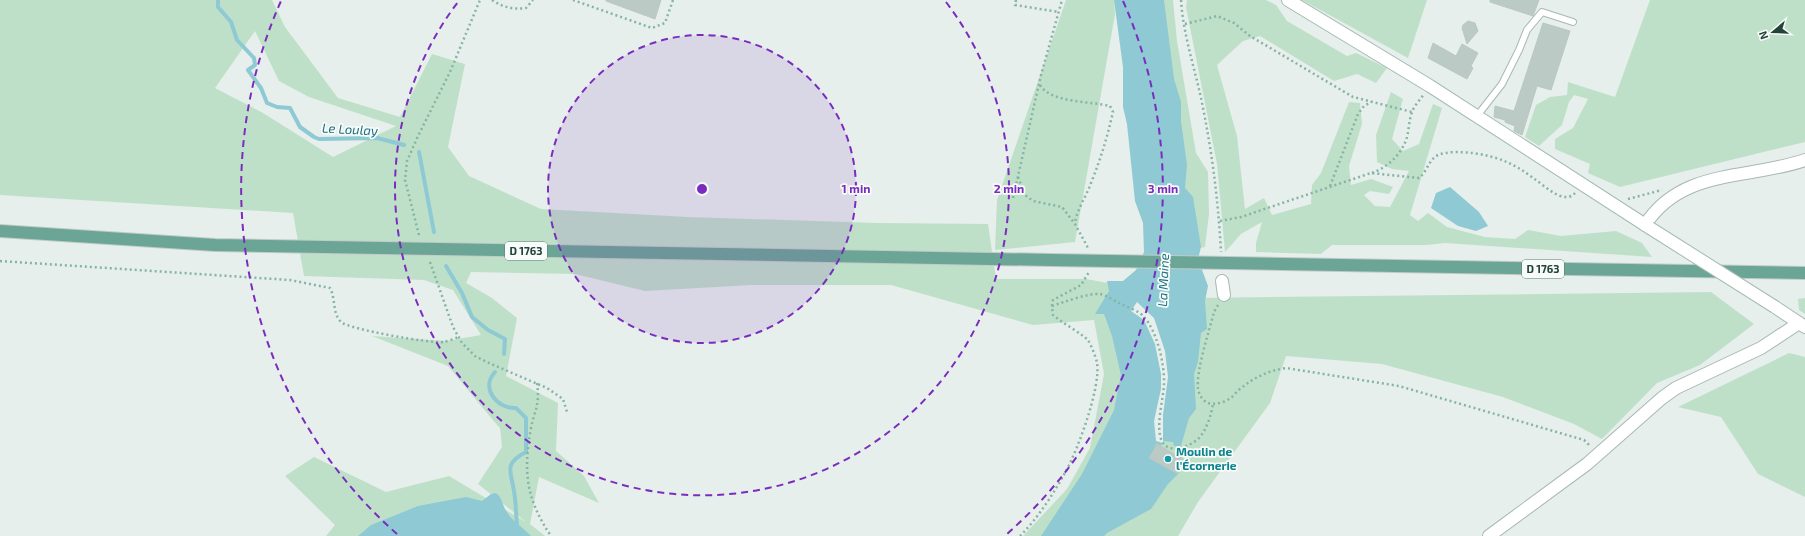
<svg xmlns="http://www.w3.org/2000/svg" width="1805" height="536" font-family="'Exo 2',sans-serif">
<style>
.green{fill:#bfe0c8;fill-rule:evenodd}
.water{fill:#8ec9d4}
.pier{fill:#e6efeb}
.lines{fill:none;stroke-linecap:round;stroke-linejoin:round}
.stream{stroke:#8ec9d4;stroke-width:4}
.building{fill:#bbcac4;stroke:#b8c9c2}
.lane-casing{stroke:#a8b8b2;stroke-width:8}
.street-casing{stroke:#a8b8b2;stroke-width:14}
.secondary-casing{stroke:#a4bbb3;stroke-width:14}
.primary-casing{stroke:#c2cac8;stroke-width:14}
.path{stroke:#86b3a5;stroke-width:2.5;stroke-dasharray:2 3;stroke-linecap:butt}
.lane{stroke:#fff;stroke-width:6}
.street{stroke:#fff;stroke-width:12}
.secondary{stroke:#fff;stroke-width:12}
.primary{stroke:#6aa596;stroke-width:12}
.secondary-bridge-casing{stroke:#a4bbb3;stroke-width:14;stroke-linecap:butt}
.primary-bridge-casing{stroke:#c2cac8;stroke-width:14;stroke-linecap:butt}
.secondary-bridge{stroke:#fff;stroke-width:12}
.primary-bridge{stroke:#6aa596;stroke-width:12}
.ring{fill:none;stroke:#7b2cbf;stroke-width:2;stroke-dasharray:7 5}
.culture-dot{fill:#0f9aa8;stroke:#f7fbf9;stroke-width:1.5}
.labels{text-anchor:middle;stroke-width:3.5;stroke-linejoin:round;paint-order:stroke}
.shield{fill:#f7fbf9;stroke:#637a73;stroke-width:1}
.shield-label{font-size:11px;font-weight:bold;fill:#24423a}
.culture-label{font-size:12px;font-weight:bold;fill:#0d838f;stroke:#f7fbf9;text-anchor:start}
.water-label{font-size:13px;font-style:italic;fill:#1c6f80;stroke:#f7fbf9}
.centre{fill:#7b2cbf;stroke:#f7fbf9;stroke-width:2}
.ring-label{font-size:12px;text-anchor:middle;font-weight:bold;fill:#7b2cbf;stroke:#f7fbf9;stroke-width:3.5;stroke-linejoin:round;paint-order:stroke}
</style>
<rect width="100%" height="100%" fill="#e6efeb"/>
<g class="green">
<path d="M0 0H272L285 27 338 98 400 117 432 54 465 64 448 147 469 176 541 209 688 217 878 223 988 224 996 279H1086L1191 298 1711 292 1754 324 1700 365 1657 383 1602 439 1574 424 1503 397 1382 364 1286 356 1270 403 1198 502 1178 536H1023L1067 489 1090 448 1104 374 1094 320 1033 325 891 285H752L645 291 575 274 471 272 466 283 492 298 517 318 506 376 558 403 556 451 584 476 599 503 539 477 530 524 545 536H326L335 525 285 476 314 457 386 492 449 476 526 522 478 484 502 447 500 428 497 425 448 366 372 336 446 341 481 335 453 290 424 280 304 276 293 213 0 195ZM255 31 279 81 309 97 396 126 333 157 263 113 215 88Z"/>
<path d="M1066 0H1114L1115 14 1075 242 995 250 997 200Z"/>
<path d="M1159 0H1173L1177 41 1196 153 1208 172 1209 214 1205 247 1193 249 1180 202Z"/>
<path d="M1187 0H1266L1276 5 1287 21 1347 56 1356 53 1387 68 1376 83 1357 74 1334 81 1260 36 1243 41 1217 65 1237 136 1245 209 1264 198 1272 215 1311 204 1312 185 1321 173 1349 102 1360 103 1362 124 1349 166 1351 185 1371 179 1393 187 1389 194 1370 191 1364 195 1375 206 1390 207 1409 171 1392 169 1377 162 1376 135 1391 92 1403 99 1392 139 1403 151 1419 144 1433 104 1442 108 1410 215 1418 221 1428 213 1447 227 1485 237 1515 239 1528 230 1561 236 1616 231 1642 243 1652 257 1445 243 1426 245H1332L1321 254 1256 252V243L1262 222 1241 234 1225 252 1217 164 1186 7Z"/>
<path d="M1302 0H1427L1408 58Z"/>
<path d="M1650 0H1805V142L1620 187 1588 173 1590 164 1555 149V139L1573 128 1588 99 1574 95 1569 102 1562 125 1539 146 1525 137 1536 105 1550 97 1567 95 1568 82 1615 97Z"/>
<path d="M1805 298V314L1799 310 1798 299Z"/>
<path d="M1789 353 1805 357V497L1758 474 1721 417 1678 407Z"/>
</g>
<g class="water">
<path d="M1114 0H1164L1174 79 1181 102V121L1187 165 1185 188 1193 197 1201 247 1198 259 1208 286 1205 301 1207 329 1201 333 1198 362 1194 374 1196 409 1189 418 1181 446H1174L1173 442 1163 441 1161 446 1157 444 1150 458 1178 474 1168 484 1151 509 1107 533 1104 536H1041L1082 474 1114 410 1121 375 1112 336 1104 314H1095L1109 291 1107 281H1123L1136 270 1144 252 1143 223 1135 201 1127 124 1123 107V67Z"/>
<path d="M1450 187 1479 212 1488 226 1476 231 1458 226 1431 208 1436 193Z"/>
<path d="M495 493C501 495 502 503 505 509 513 523 521 525 531 536H358L371 525 418 506 466 497 482 501 491 494Z"/>
</g>
<path class="pier" d="M1137 302 1154 318 1165 351 1168 377 1163 415V443L1156 441 1154 421 1161 389V374L1155 344 1144 320 1131 311Z"/>
<g class="lines">
<g class="stream">
<path d="M218 0V7L231 22 237 40 254 58 255 65 248 70 261 88 267 103 277 107 290 108 300 127 314 137 319 139 377 138 404 145"/>
<path d="M419 152 434 232"/>
<path d="M446 266 462 293 472 317 488 330 505 339 504 354"/>
<path d="M495 372C480 388 497 409 516 408L526 418V452C503 464 511 471 514 491 516 502 516 514 517 526L508 536"/>
</g>
</g>
<g class="building">
<path d="M606 0H661L655 19 606 1Z"/>
<path d="M1490 0H1539L1533 16 1490 2Z"/>
<path d="M1468 21 1475 23 1478 31 1467 44 1462 28 1463 25Z"/>
<path d="M1543 23 1570 31 1551 90 1537 86 1522 135 1514 131 1515 126 1505 122V120L1494 117 1495 106 1514 111Z"/>
<path d="M1433 43 1456 56 1462 44 1478 53 1471 66 1473 68 1467 79 1428 58Z"/>
<path d="M1157 444 1186 461 1178 474 1149 458Z"/>
</g>
<g class="lines">
<defs>
<path id="lane" d="M1477 116 1502 84 1519 50 1527 30 1542 12 1573 22"/>
<g id="street">
<path d="M1645 225C1682 168 1747 180 1805 160"/>
<path d="M1222 281 1224 295"/>
<path d="M1489 536 1587 464 1662 398 1676 388 1761 348 1799 323"/>
</g>
<g id="secondary">
<path d="M1288 0 1430 86 1650 228"/>
<path d="M1775 307 1805 327"/>
</g>
<g id="primary">
<path d="M0 231 215 245 1052 260"/>
<path d="M1282 264 1805 273"/>
</g>
</defs>
<use href="#lane" class="lane-casing"/>
<use href="#street" class="street-casing"/>
<use href="#secondary" class="secondary-casing"/>
<use href="#primary" class="primary-casing"/>
<g class="path">
<path d="M492 0C503 7 513 10 526 8L533 0"/>
<path d="M573 0 652 28 665 23 673 0"/>
<path d="M1016 0 1015 5 1059 12"/>
<path d="M1181 0C1183 33 1194 66 1201 98 1212 151 1218 198 1221 252"/>
<path d="M1185 24 1217 16 1234 23 1250 36 1353 97 1412 112"/>
<path d="M1040 85C1051 103 1089 101 1110 106L1113 112C1107 138 1101 158 1091 183 1086 197 1077 209 1075 223"/>
<path d="M1372 173C1388 167 1402 154 1407 137 1409 129 1409 120 1412 112 1414 106 1420 100 1424 94"/>
<path d="M1018 177 1025 195 1033 201 1062 207 1075 224 1087 246 1088 250"/>
<path d="M1330 186 1358 114 1364 106 1371 102"/>
<path d="M1013 198 1041 75 1062 0"/>
<path d="M1628 199 1662 190"/>
<path d="M1220 221 1241 217 1371 173 1419 178C1427 172 1429 159 1438 155 1448 151 1462 152 1472 153 1496 156 1514 163 1533 178 1541 183 1549 191 1558 195 1564 198 1571 198 1575 193"/>
<path d="M419 235 405 180 407 161 418 136 450 72 480 0"/>
<path d="M0 261 290 280 330 288C336 299 332 313 341 322 348 329 432 344 444 342 448 341 454 339 458 337"/>
<path d="M430 262 453 327 462 343 475 356 489 363 547 388 563 399 567 412"/>
<path d="M1218 305 1214 312C1209 332 1196 370 1198 389 1199 395 1203 401 1208 403 1214 405 1223 403 1229 399 1233 397 1236 392 1240 389 1255 377 1267 371 1286 368L1399 386 1584 440 1590 446"/>
<path d="M1052 306C1064 302 1088 293 1100 294 1106 295 1113 300 1119 303 1126 307 1138 310 1143 316 1157 330 1165 365 1164 385 1163 400 1156 425 1161 439 1167 456 1190 447 1199 438 1207 429 1211 415 1213 404"/>
<path d="M537 383C540 406 535 408 531 428 523 472 526 499 551 536"/>
<path d="M1020 536C1038 518 1054 493 1066 471 1078 449 1101 387 1097 363 1096 357 1091 345 1088 340 1082 334 1061 322 1053 315L1052 306 1053 300 1081 285 1089 272"/>
</g>
<use href="#lane" class="lane"/>
<use href="#street" class="street"/>
<use href="#secondary" class="secondary"/>
<use href="#primary" class="primary"/>
<defs>
<path id="secondary-bridge" d="M1650 228 1775 307"/>
<path id="primary-bridge" d="M1052 260 1282 264"/>
</defs>
<use href="#secondary-bridge" class="secondary-bridge-casing"/>
<use href="#primary-bridge" class="primary-bridge-casing"/>
<use href="#secondary-bridge" class="secondary-bridge"/>
<use href="#primary-bridge" class="primary-bridge"/>
</g>
<circle cx="702" cy="189" r="154" fill="#7b2cbf" fill-opacity=".12"/>
<g class="ring">
<circle cx="702" cy="189" r="154"/>
<path d="M946 2A307 307 0 1 1 458 2"/>
<path d="M397 534A461 461 0 0 1 281 1M1123 1A461 461 0 0 1 1007 534"/>
</g>
<circle class="culture-dot" cx="1168" cy="459" r="4"/>
<g class="labels">
<g class="shield">
<rect x="505" y="242" width="42" height="18" rx="3"/>
<rect x="1522" y="260" width="42" height="18" rx="3"/>
</g>
<g class="shield-label">
<text x="526" y="255">D 1763</text>
<text x="1543" y="273">D 1763</text>
</g>
<g class="culture-label">
<text x="1176" y="456">Moulin de<tspan x="1176" dy="14">l'Écornerie</tspan></text>
</g>
<g class="water-label">
<text transform="translate(350 129) rotate(3)" y="5">Le Loulay</text>
<text transform="translate(1163 280) rotate(-88)" y="5">La Maine</text>
</g>
</g>
<circle cx="702" cy="189" r="6" class="centre"/>
<g class="ring-label">
<text x="856" y="193">1 min</text>
<text x="1009" y="193">2 min</text>
<text x="1163" y="193">3 min</text>
</g>
<g transform="translate(1773 32) rotate(251)" stroke="#f7fbf9" stroke-width="3" paint-order="stroke">
<path d="M0-3L7 15L0 10L-7 15Z" fill="#24423a"/>
<text y="-6" font-size="11" font-weight="bold" text-anchor="middle" fill="#24423a">N</text>
</g>
</svg>
